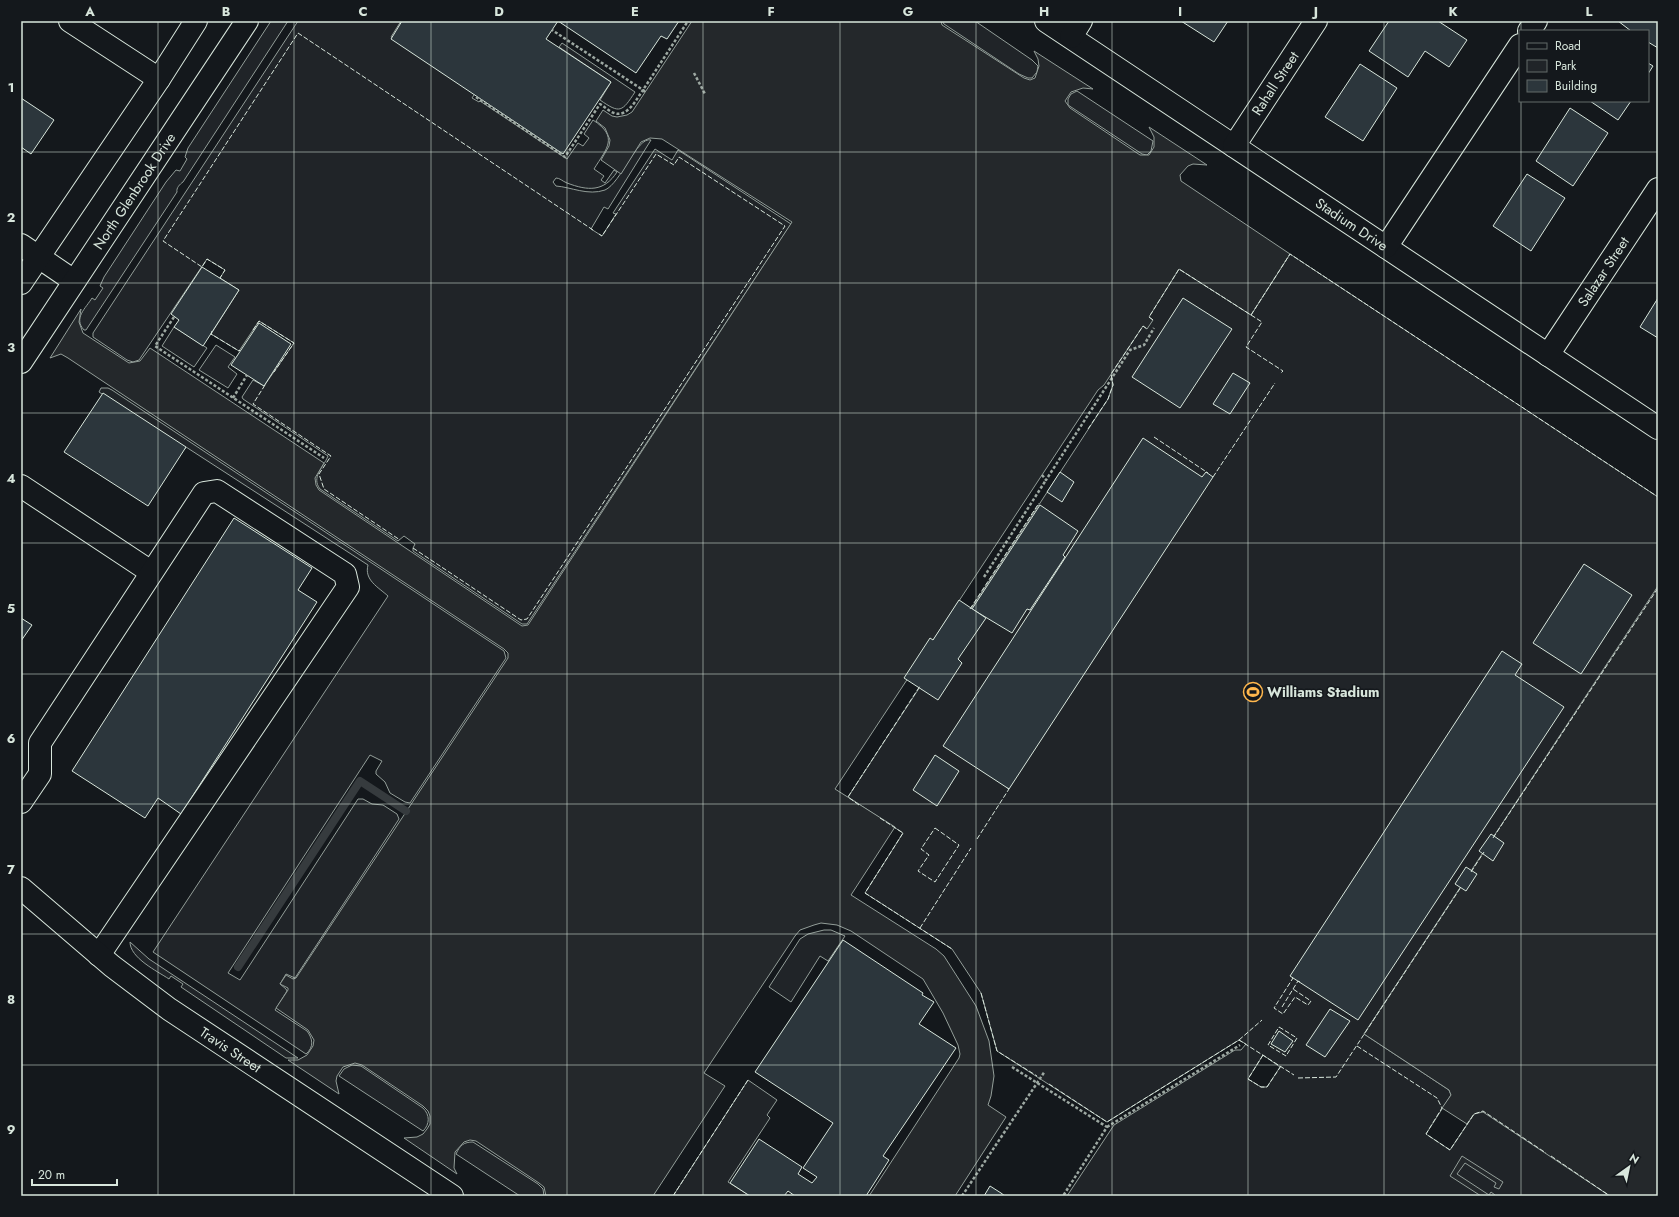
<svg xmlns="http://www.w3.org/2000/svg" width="1679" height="1217" font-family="Jost,sans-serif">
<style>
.green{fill:#202428;stroke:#939e99;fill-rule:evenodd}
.parking{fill:#24282b;stroke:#939e99}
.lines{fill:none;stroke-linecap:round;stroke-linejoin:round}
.stream{stroke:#363b3e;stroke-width:8}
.building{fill:#2c363c;stroke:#d8e6dc}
.minor-casing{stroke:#d8e6dc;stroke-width:24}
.major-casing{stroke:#d8e6dc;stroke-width:24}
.path{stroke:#9da8a2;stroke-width:2.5;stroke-dasharray:3 2;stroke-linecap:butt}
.minor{stroke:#14181c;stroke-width:22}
.major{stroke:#14181c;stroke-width:22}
.fence{stroke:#d8e6dc;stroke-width:1;stroke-dasharray:5 2;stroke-linecap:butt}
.grid{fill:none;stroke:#d8e6dc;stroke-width:1;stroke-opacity:0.55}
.labels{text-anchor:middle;stroke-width:3;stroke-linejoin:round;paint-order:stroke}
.street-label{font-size:14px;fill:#d8e6dc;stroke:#14181c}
.poi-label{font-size:14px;font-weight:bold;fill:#d8e6dc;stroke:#14181c;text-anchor:start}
.neatline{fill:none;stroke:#d8e6dc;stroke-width:1.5}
.grid-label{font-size:13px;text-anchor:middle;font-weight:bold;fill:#d8e6dc}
</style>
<rect width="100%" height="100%" fill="#14181c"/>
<g class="green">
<path d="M271 21H288L183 182C180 184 176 188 177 192L86 330H84C73 318 86 308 92 298L95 300 103 288 100 286 104 277 166 182 176 170 180 171 187 159 185 157 188 148Z"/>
<path d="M298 21H401L391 37 476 92 472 98 479 102 480 101 567 159 578 143 583 146 589 138 584 134 593 120C619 137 607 148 594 169L604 176 601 180 605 183 614 170 617 172C604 192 588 191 567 183 562 181 560 178 556 178L553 182 556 186C571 187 588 196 605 190 621 183 637 136 651 140L608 209 604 207 591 229 602 236 616 214 613 213 655 149 672 160 678 150 791 224 527 624H522L413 551V548L415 544 404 536 398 541 320 489C311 477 323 468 328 456L243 399 242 397 253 380 264 386 294 343 259 321 239 351 211 334 239 290 220 278 225 270 207 259 139 360 133 362 127 360 93 337V333Z"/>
<path d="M942 21H975L1032 60 1038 66 1037 72 1032 78H1028L1019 74 944 24Z"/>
<path d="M562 43 635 92C622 112 620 114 600 100L611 82 559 47Z"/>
<path d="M1077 91 1153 141 1151 151 1147 155 1142 154 1068 105V99L1071 94Z"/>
<path d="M1290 254 1658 497V588L1364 1034 1449 1090 1451 1095 1426 1134 1450 1150 1474 1114 1483 1111 1610 1196H1067L1114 1125 1235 1050H1241L1246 1044 1239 1040 1107 1122 997 1051 981 993 952 949 865 893 903 833 848 797 1108 399 1113 385 1111 374 1179 269 1251 315ZM1263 1055 1280 1067 1267 1087H1261L1248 1079Z"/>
<path d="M174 327 207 348 194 367 162 346Z"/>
<path d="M216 345 235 357 228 367 237 374 228 388 199 370Z"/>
<path d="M101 388H108L112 390 504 651 506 658 410 803 405 802 390 793 385 782 376 774V771L382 761 370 755 228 973 240 980 358 799H363L372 804 383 805 397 814 399 819 295 978 286 974 280 984 286 989 287 991 275 1010 307 1031C313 1039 314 1047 306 1054L153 952 388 596C378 587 364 580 368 565L186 447 185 449 99 392Z"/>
<path d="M824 930H831L845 936 828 961 820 956 791 1002 769 987 800 939 808 934Z"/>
<path d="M130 942 149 959 298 1058H286L181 987 183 984 171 976 169 979C157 971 130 958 130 942Z"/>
<path d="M352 1065 361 1066 423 1108C430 1115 430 1124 423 1131L339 1076 344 1069Z"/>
<path d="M748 1080 777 1100 767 1115 770 1118 728 1182 750 1196H673Z"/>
<path d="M473 1142 538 1184 543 1189 544 1196H520L456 1154C460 1145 464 1142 473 1142Z"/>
</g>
<g class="parking">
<path d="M692 21H941L942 25 1024 78 1030 80 1035 78 1039 66 1038 59 1034 51 1093 89 1083 88 1071 92 1065 101 1070 108 1140 155H1149L1154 147V137L1149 127 1207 165 1193 164 1188 166 1180 175 1181 181 1290 254 1251 315 1179 269 1149 317 1153 320 1147 329 1143 326 1104 385 1098 390 835 789 895 827 851 895 936 949 944 956 976 1006 989 1041 994 1076 991 1096 988 1105 1006 1117 955 1196H869L959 1058 960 1054 958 1045 943 1013 923 979 851 931 837 925 821 923 814 925 800 930 795 936 704 1073 725 1086 653 1196H546L544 1187 539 1183 476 1141 470 1140 464 1142 455 1152 454 1168 457 1174 404 1138 417 1137 423 1134 427 1129 430 1124V1116L428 1111 423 1106 362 1065 355 1063 343 1067 337 1076 336 1081 339 1094 288 1060H298L307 1055 313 1046 314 1040 308 1030 276 1008 288 990V988L280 984 286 975 293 979 296 978 508 658V653L504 649 68 358 61 354 50 358 81 309 79 322 83 333 129 363 140 361 150 348 324 463 315 478 316 485 319 490 519 624 522 626 528 625 792 222 662 139 650 138 641 142 621 174 601 160 609 146 610 140 605 128 596 121 603 110 612 116 617 117 627 115 632 112Z"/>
<path d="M1658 586V1196H1610L1483 1112 1474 1114 1467 1124 1442 1108 1451 1095 1449 1090 1364 1034Z"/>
<path d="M1462 1156 1503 1182 1499 1189 1494 1187 1496 1183 1465 1163 1457 1174 1489 1195 1491 1192 1495 1195 1494 1196H1481L1450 1176Z"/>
</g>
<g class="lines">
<path class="stream" d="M238 967 360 781 406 811"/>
</g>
<g class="building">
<path d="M402 21H558L546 39 611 82 563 154 391 39Z"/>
<path d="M558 21H679L667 39 661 36 636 73Z"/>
<path d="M1181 21H1228L1214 42Z"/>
<path d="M1389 21H1438L1467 40 1449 67 1425 51 1408 77 1369 51Z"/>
<path d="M1618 21H1658V48L1648 42V31H1631Z"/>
<path d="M1648 63 1653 66 1648 74Z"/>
<path d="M1360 64 1397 88 1363 141 1325 117Z"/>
<path d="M21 98 54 120 31 154 21 147Z"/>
<path d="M1590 101H1631L1618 120Z"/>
<path d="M1570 108 1608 133 1573 186 1536 161Z"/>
<path d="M1527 174 1565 198 1531 251 1493 226Z"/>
<path d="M202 267 239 290 203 346 174 327 179 320 171 314Z"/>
<path d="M1183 298 1232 329 1180 408 1132 377Z"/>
<path d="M1658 298V338L1640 327Z"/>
<path d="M259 323 291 344 264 386 231 365Z"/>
<path d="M1233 373 1250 383 1230 414 1213 404Z"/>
<path d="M103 393 186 447 148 506 64 452Z"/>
<path d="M1143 438 1202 477 1206 472 1213 477 1009 789 943 746Z"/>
<path d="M1060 472 1074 482 1062 502 1047 492Z"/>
<path d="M1040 505 1078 531 1063 555 1065 557 1030 610 1027 609 1012 633 972 609Z"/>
<path d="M234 518 312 568 298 590 317 602 181 814 158 798 145 818 72 771Z"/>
<path d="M1584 564 1632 595 1581 674 1533 643Z"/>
<path d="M959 600 986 618 958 659 962 663 938 700 904 678 930 638 933 640Z"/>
<path d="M21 618 32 625 21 641Z"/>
<path d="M1502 651 1522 664 1515 675 1564 707 1358 1020 1290 976Z"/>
<path d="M935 755 959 771 937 806 913 790Z"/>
<path d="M1491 834 1504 843 1493 861 1479 851Z"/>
<path d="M1466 867 1477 874 1466 891 1455 884Z"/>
<path d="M843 940 923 993 922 995 934 1002 919 1024 956 1048 883 1156 889 1160 866 1196H795L788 1191 784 1196H750L730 1183 759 1139 802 1167 798 1174 812 1183 817 1177 803 1168 833 1123 755 1072Z"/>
<path d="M1330 1009 1350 1021 1325 1057 1306 1045Z"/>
<path d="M1279 1031 1293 1041 1285 1052 1271 1044Z"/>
<path d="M990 1186 1001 1193 1005 1196H984Z"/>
</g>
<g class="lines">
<defs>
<g id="minor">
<path d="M70 21 159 79"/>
<path id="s1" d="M1046 21 1658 428"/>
<path d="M1529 31 1536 21"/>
<path d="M1071 37 1081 21"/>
<path id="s2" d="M1234 146 1316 21"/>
<path d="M21 245 74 281"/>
<path d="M1386 247 1520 45"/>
<path id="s3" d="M1548 355 1658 189"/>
<path d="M21 486 151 572"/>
<path d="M21 802 40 774V743L204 493 217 491 345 574 348 587 99 955"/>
<path id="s4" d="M21 888 112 966 169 1009 452 1196"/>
</g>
<g id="major">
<path d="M21 283 159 79 196 21"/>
<path id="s5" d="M21 362 247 21"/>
</g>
</defs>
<use href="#minor" class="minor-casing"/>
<use href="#major" class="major-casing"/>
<g class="path">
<path d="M694 73 705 94"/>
<path d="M645 92 643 90 688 21"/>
<path d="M476 97 565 157 600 104C605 107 610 112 614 113 628 118 637 98 643 90L552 30"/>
<path d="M174 317 155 346 324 458"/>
<path d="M233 398 247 375"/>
<path d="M1042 475 1046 480 1130 350 1144 345 1154 328"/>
<path d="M984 577 1046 480"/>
<path d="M1012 1067 1107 1127 1063 1196"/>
<path d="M1107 1127 1240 1045"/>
<path d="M962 1196 1045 1071"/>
</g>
<use href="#minor" class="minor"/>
<use href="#major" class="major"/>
<g class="fence">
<path d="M221 279 220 278 225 270 207 259 202 267 163 241 298 33 593 230"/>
<path d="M1251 315 1262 322 1246 347 1283 371 1280 374"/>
<path d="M1153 320 1149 317 1179 269 1251 315 1290 254 1658 497"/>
<path d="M253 330 259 321 294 343 274 372"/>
<path d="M212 331 211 334 239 351 240 350"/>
<path d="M265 385 253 404 331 456 319 474 324 489 400 540"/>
<path d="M1088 429 1108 399 1113 385 1111 374 1143 326 1147 329"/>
<path d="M1154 437 1208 473"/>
<path d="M1213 477 1275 383"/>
<path d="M413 548 521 620 527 619 785 226 679 157 674 165 656 154 602 236 599 234"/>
<path d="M970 609 1039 503"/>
<path d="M859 805 848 797 920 686"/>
<path d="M880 818 903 833 865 893 952 949"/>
<path d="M935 828 959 845 935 882 918 871 929 855 921 849Z"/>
<path d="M1493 838 1658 588"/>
<path d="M977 839 1009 789 1007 788"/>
<path d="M1471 872 1484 852"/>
<path d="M920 928 971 848"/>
<path d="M1292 977 1293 978 1274 1008 1283 1014 1295 997 1308 1005 1311 1001 1293 989"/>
<path d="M981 993 997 1051 1037 1076"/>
<path d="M1282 1007 1298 981 1300 982"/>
<path d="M1279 1027 1297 1038 1286 1056 1268 1045Z"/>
<path d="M1239 1040 1262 1020"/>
<path d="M1357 1046 1437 1098 1442 1108 1426 1134 1450 1150 1474 1114 1483 1111 1546 1153"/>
<path d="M1263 1055 1248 1079 1261 1087H1267L1281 1066"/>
<path d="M1298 1078 1336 1077 1461 887"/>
<path d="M1049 1084 1107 1122 1239 1040 1294 1075"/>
<path d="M1551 1156 1610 1196"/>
<path d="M673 1196 748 1080"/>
</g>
</g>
<path class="grid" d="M158 21V1196M294 21V1196M431 21V1196M567 21V1196M703 21V1196M840 21V1196M976 21V1196M1112 21V1196M1248 21V1196M1384 21V1196M1521 21V31M1521 101V1196M21 152H1658M21 283H1658M21 413H1658M21 543H1658M21 674H1658M21 804H1658M21 934H1658M21 1065H1658"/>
<defs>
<symbol id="stadium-ring" viewBox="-11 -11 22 22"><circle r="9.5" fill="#14181c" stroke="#ffb74d" stroke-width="1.5"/><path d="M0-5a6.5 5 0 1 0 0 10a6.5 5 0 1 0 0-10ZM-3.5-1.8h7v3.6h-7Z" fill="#ffb74d"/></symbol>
</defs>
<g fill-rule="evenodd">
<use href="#stadium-ring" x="1242" y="681" width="22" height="22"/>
</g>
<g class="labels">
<g class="street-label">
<text dy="5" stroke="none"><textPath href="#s2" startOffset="75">Rahall Street</textPath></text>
<text dy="5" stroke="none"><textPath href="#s5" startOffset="205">North Glenbrook Drive</textPath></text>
<text dy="5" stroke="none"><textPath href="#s1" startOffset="367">Stadium Drive</textPath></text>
<text dy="5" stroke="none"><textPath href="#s3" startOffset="100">Salazar Street</textPath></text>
<text dy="5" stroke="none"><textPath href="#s4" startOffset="265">Travis Street</textPath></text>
</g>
<g class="poi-label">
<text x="1267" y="697">Williams Stadium</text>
</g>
</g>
<rect width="1679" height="1217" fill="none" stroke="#14181c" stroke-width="44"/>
<rect x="1519" y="30" width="130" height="72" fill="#14181c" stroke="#626a69"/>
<rect x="1527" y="43" width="20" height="6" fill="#14181c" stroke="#626a69"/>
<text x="1555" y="50" font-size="12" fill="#d8e6dc">Road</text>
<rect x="1527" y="60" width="20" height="12" fill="#202428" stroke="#626a69"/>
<text x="1555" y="70" font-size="12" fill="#d8e6dc">Park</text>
<rect x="1527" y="80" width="20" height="12" fill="#2c363c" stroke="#626a69"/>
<text x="1555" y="90" font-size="12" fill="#d8e6dc">Building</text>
<g transform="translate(1629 1167) rotate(33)" stroke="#14181c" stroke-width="3" paint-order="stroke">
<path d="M0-3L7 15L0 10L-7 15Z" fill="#d8e6dc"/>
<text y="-6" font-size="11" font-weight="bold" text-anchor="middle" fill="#d8e6dc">N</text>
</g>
<path d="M32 1179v6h85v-6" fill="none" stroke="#d8e6dc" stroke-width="2"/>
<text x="38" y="1179" font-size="12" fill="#d8e6dc" stroke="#14181c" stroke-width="3" paint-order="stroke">20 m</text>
<rect x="22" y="22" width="1635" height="1173" class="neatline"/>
<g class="grid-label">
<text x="90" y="16">A</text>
<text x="226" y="16">B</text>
<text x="363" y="16">C</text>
<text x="499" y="16">D</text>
<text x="635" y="16">E</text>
<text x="771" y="16">F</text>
<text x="908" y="16">G</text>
<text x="1044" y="16">H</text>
<text x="1180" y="16">I</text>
<text x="1316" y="16">J</text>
<text x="1453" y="16">K</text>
<text x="1589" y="16">L</text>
<text x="11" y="92">1</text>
<text x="11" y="222">2</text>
<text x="11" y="352">3</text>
<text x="11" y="483">4</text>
<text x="11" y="613">5</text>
<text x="11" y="743">6</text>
<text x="11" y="874">7</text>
<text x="11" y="1004">8</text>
<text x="11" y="1134">9</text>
</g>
</svg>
